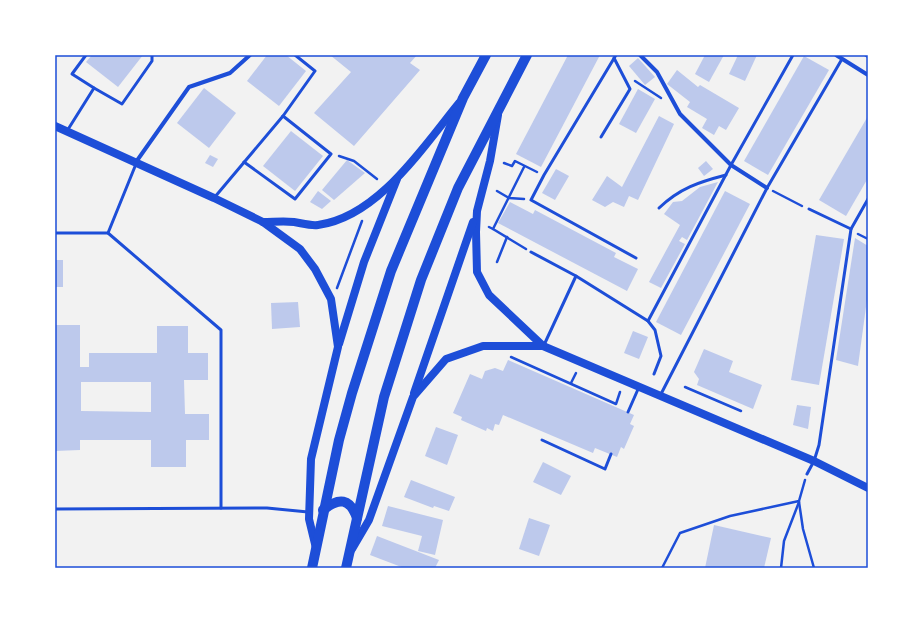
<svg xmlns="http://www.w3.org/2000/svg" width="923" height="623" font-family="'DM Sans',sans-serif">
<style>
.building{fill:#bdc9ec;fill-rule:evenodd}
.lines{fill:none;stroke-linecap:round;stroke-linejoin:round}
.path{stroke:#1d4ed8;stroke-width:2.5}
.service{stroke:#1d4ed8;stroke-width:3}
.minor{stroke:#1d4ed8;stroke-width:4}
.secondary{stroke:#1d4ed8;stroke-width:8}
.primary{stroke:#1d4ed8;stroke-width:10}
.neatline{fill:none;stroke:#1d4ed8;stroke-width:1.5}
</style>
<rect width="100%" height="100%" fill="#f2f2f2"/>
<g class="building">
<path d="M92 55H143L118 87 86 62Z"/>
<path d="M267 55H286L306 71 279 106 247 81Z"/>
<path d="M330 55H417L410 63 420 70 354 146 314 113 351 72Z"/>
<path d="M568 55H600L541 167 516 154Z"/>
<path d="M705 55H724L709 82 695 74Z"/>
<path d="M738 55H757L745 81 729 74Z"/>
<path d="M804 56 829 70 768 175 744 161Z"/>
<path d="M638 58 655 77 645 85 629 66Z"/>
<path d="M677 70 698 87 700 85 739 108 726 130 719 126 714 135 702 128 707 119 687 107 690 102 667 84Z"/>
<path d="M204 88 236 113 209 148 177 123Z"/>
<path d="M638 89 655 99 636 133 619 124Z"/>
<path d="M659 116 674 124 638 200 629 196 624 207 613 202 605 207 592 200 607 176 622 187Z"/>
<path d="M868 116V178L846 216 819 200Z"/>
<path d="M291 131 323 156 295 191 263 166Z"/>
<path d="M210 155 218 159 213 167 205 163Z"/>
<path d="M347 160 365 173 334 200 322 190Z"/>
<path d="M706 161 713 169 704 176 698 168Z"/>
<path d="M556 169 569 176 555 200 542 193Z"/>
<path d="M718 182 687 240 682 237 679 241 685 244 661 288 649 282 680 225 664 214 673 202 682 201 700 187Z"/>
<path d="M318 191 331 201 322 209 310 202Z"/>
<path d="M725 191 750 204 681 335 656 322Z"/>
<path d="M510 202 533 214 535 210 616 253 614 257 638 269 627 291 498 223Z"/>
<path d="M816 235 844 239 819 385 791 380Z"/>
<path d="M855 238 868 246V292L858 366 836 360Z"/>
<rect x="55" y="260" width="8" height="27"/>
<path d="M298 302 300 327 272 329 271 303Z"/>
<path d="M55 325H80V367H89V353H157V326H188V353H208V380H184L185 414H209V440H186V467H151V440H80V450L55 451ZM81 382H151V412L81 411Z"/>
<path d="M633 331 648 337 639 359 624 353Z"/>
<path d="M704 349 733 361 729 372 762 385 753 409 697 385 699 379 694 372Z"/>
<path d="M508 360 634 415 630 424 634 426 624 449 621 447 617 457 595 448 593 453 503 415 499 425 495 424 493 431 487 428 486 431 461 420 462 417 453 413 470 374 482 379 485 371 495 368 503 371Z"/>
<path d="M797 405 811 407 808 429 793 425Z"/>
<path d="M436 427 458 435 447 465 425 456Z"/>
<path d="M543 462 571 476 561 495 533 482Z"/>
<path d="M411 480 455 497 449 511 434 506 433 508 404 497Z"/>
<path d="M388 506 443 520 435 555 418 551 422 536 382 526Z"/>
<path d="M529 518 550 525 539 556 519 549Z"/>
<path d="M714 525 771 538 764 568H705Z"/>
<path d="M377 536 439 560 435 568H404L370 555Z"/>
</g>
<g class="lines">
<g class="path">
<path d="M865 55 868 57"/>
<path d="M635 81 661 98"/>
<path d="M339 156 354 161 377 179"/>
<path d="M504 163 512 166 515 161 537 172"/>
<path d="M524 167 493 229 526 249"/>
<path d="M497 191 509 198 524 199"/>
<path d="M773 191 802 206"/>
<path d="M489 227 493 229"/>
<path d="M858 234 868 239"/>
<path d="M497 262 507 237"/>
<path d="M337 288 362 221"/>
<path d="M511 357 616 404 620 392"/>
<path d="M571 383 576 373"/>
<path d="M685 387 741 411"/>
<path d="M799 502 803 529 814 568"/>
<path d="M662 568 680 533 730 516 799 501 805 480"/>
<path d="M781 568 784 541 799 502"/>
</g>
<g class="service">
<path d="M86 55 72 74 94 88"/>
<path d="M616 55 544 175 531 200 636 258"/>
<path d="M67 131 94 88 122 104 152 61V55"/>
<path d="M601 137 630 89 614 58"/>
<path d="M244 162 295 199 331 154 283 116"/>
<path d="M214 198 283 116 315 71 295 55"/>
<path d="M659 208C680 188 699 182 726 175"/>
<path d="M809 209 851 229"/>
<path d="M55 233H108L136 164"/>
<path d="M108 233 221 330V508"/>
<path d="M531 252 576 276 648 321 655 330 661 356 654 374"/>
<path d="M648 321 731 165 793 55"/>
<path d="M544 345 576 276"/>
<path d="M661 394 767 188 842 59"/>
<path d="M628 412 639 387"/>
<path d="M542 440 605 469 611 454"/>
<path d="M807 474 814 461 819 445 851 229 868 199"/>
<path d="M55 509 267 508 308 512"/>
</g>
<g class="minor">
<path d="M640 55 657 72 680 114 731 165 767 188"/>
<path d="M836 55 868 75"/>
<path d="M136 162 189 87 230 73 250 55"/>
</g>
<g class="secondary">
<path d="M498 115 490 161 477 211 476 232 477 272 489 295 543 346 814 461 868 488"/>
<path d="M55 126 214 198 263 222 300 249 315 269 331 299 338 347 311 459 309 519 316 548"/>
<path d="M263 222C273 222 284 221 294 222 301 223 310 226 318 225 378 217 423 147 459 103"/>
<path d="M339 344 364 262 397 179"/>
<path d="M414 393 473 222"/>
<path d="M352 549 369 520 413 397 446 359 483 346H543"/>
</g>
<g class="primary">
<path d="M323 510C339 497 350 498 357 518"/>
<path d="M312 568 339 440 352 393 391 271 463 98 486 55"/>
<path d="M346 568 384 397 421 280 458 188 527 55"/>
</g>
</g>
<rect width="923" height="623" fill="none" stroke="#ffffff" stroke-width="112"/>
<rect x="56" y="56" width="811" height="511" class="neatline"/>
</svg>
